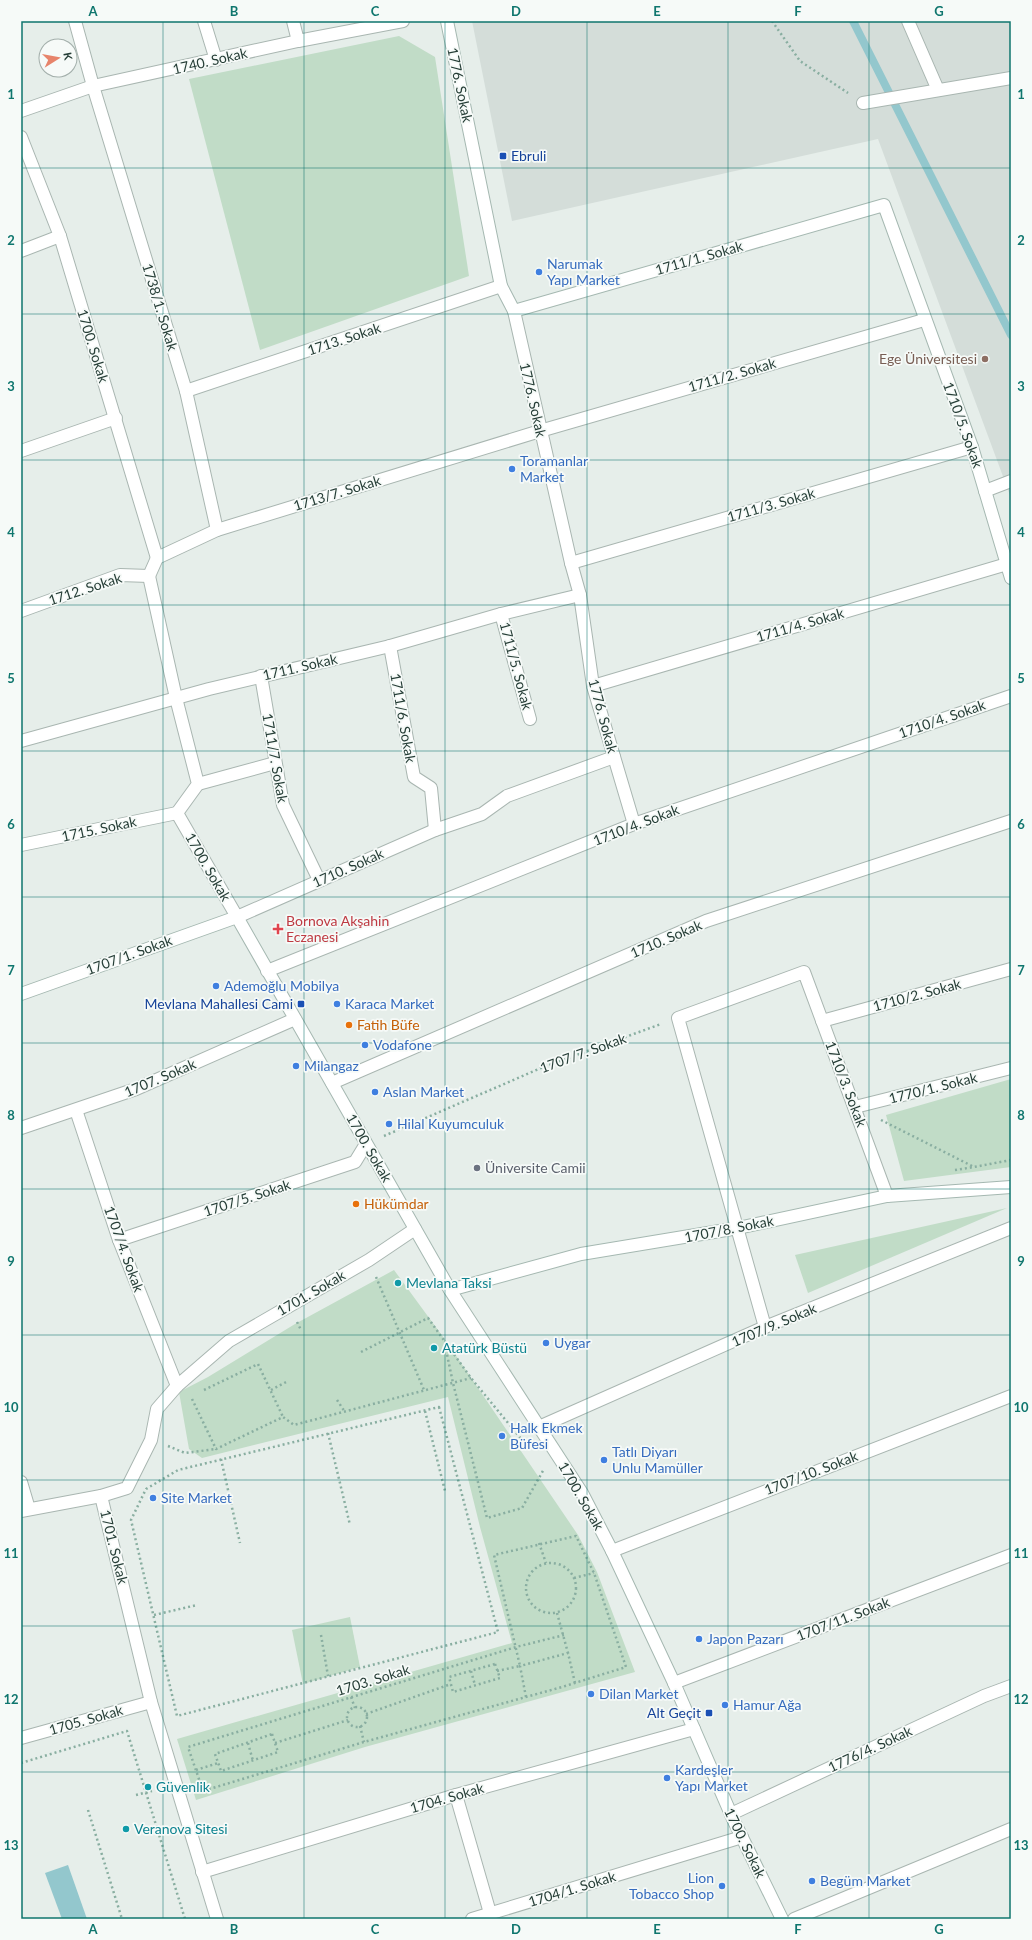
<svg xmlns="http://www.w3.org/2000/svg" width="1032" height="1940" font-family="Lato,sans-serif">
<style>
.built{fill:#d4ddd9}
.green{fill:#c1dcc7}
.water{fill:#93c7cd}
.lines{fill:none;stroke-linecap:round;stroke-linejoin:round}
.stream{stroke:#93c7cd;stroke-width:8}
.lane-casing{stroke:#a9b6b1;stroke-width:14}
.street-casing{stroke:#a9b6b1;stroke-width:14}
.secondary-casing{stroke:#a5b8b1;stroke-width:14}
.path{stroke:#89aea1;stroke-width:2.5;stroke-dasharray:2 3;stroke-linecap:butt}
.lane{stroke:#fff;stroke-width:12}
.street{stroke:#fff;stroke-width:12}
.secondary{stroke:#fff;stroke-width:12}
.grid{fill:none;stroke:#0f766e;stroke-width:1;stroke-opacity:0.55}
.transit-dot{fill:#1a4fb4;stroke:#f6faf8;stroke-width:1.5}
.shop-dot{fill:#3f7fe0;stroke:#f6faf8;stroke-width:1.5}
.education-dot{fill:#8d6e63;stroke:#f6faf8;stroke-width:1.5}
.health-dot{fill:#e0444e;stroke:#f6faf8;stroke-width:1.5}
.food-dot{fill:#e8710a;stroke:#f6faf8;stroke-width:1.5}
.worship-dot{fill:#6b7280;stroke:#f6faf8;stroke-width:1.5}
.culture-dot{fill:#0f9aa8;stroke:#f6faf8;stroke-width:1.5}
.labels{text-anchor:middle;stroke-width:3.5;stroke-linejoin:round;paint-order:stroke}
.street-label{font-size:14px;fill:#263e37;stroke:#f6faf8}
.transit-label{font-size:14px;fill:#164399;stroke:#f6faf8;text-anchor:end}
.shop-label{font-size:14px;fill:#366cbe;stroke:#f6faf8;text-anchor:start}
.education-label{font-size:14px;fill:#785e54;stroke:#f6faf8;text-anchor:end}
.health-label{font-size:14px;fill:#be3a42;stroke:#f6faf8;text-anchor:start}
.food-label{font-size:14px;fill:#c56008;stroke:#f6faf8;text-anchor:start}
.worship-label{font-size:14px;fill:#5b616d;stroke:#f6faf8;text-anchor:start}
.culture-label{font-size:14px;fill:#0d838f;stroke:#f6faf8;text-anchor:start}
.neatline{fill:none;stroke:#0f766e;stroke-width:1.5}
.grid-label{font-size:13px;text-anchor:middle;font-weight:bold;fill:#0f766e}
</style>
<rect width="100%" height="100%" fill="#e6eeea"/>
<path class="built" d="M472 21H1011V498L878 139 512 221Z"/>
<g class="green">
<path d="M399 36 435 57 469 276 260 350 189 79Z"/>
<path d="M1011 1079V1167L904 1181 886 1115Z"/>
<path d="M1007 1208 808 1293 795 1255Z"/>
<path d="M394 1270 446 1341 578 1535 597 1572 635 1672 365 1747 196 1800 177 1739 512 1643 480 1527 448 1397 202 1458 189 1449 179 1392 208 1377 295 1324Z"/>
<path d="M350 1617 360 1667 303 1684 292 1630Z"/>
</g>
<path class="water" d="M68 1865 87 1919H62L45 1873Z"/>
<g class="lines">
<path class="stream" d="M853 21 1011 335"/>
<defs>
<g id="lane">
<path d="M908 21 938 90"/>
<path d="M863 103 1011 78"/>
<path d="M985 491 1011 481"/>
<path d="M501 614 530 719"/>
</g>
<g id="street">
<path d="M75 21 93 86 186 391 217 530"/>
<path d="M204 21 216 60"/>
<path d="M293 21 298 41"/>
<path d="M21 111 93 86 298 41 403 21"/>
<path d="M21 137 60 236 157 558"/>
<path d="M21 251 60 236"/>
<path d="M514 311 571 563 580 595 593 686 634 824"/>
<path d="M186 391 501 286"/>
<path d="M21 451 116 418"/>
<path d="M571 563 972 447"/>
<path d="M149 576 157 558 217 530 540 431 924 320"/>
<path d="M149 576 176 698 198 784 177 813 237 917 435 830 482 814 507 796 614 757"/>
<path d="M21 611 120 575 149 576"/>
<path d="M390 646 414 777 431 788 435 830"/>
<path d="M261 676 283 805 319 880"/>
<path d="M593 686 1007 564"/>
<path d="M21 741 209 689 390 646 501 614 580 595"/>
<path d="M198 784 275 763"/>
<path d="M21 845 177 813"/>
<path d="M267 971 634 824 1011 696"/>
<path d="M822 1021 1011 969"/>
<path d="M332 1083 706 921 1011 821"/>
<path d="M855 1107 1011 1068"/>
<path d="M76 1110 119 1240 177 1386"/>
<path d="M21 1128 136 1089 295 1019"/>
<path d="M119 1240 355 1162 366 1144"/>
<path d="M765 1327 678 1018 804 972 887 1196"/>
<path d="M539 1427 765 1327 1011 1228"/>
<path d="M21 1482 29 1509"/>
<path d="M101 1496 151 1702 217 1919"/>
<path d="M21 1511 101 1496 127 1488 151 1440 157 1409 177 1386 229 1341 369 1260 415 1229"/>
<path d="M612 1551 1011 1396"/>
<path d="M674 1683 1011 1555"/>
<path d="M21 1738 151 1702"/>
<path d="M456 1795 490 1913"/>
<path d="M731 1814 984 1696 1011 1686"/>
<path d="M202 1872 456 1795 694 1729"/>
<path d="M472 1919 742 1837"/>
<path d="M794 1919 1011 1829"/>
</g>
<g id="secondary">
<path d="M447 21 501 286 514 311 884 205 972 447 1011 578"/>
<path d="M21 994 237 917 450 1290 582 1493 612 1551 674 1683 733 1819 782 1919"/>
<path d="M450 1290 581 1254 738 1228 887 1196 1011 1187"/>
</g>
</defs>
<use href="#lane" class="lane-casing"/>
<use href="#street" class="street-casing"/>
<use href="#secondary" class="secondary-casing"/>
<g class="path">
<path d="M772 21 800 61 848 93"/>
<path d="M881 1120 974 1167 1011 1160"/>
<path d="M384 1136 541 1068 661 1024"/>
<path d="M955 1170 974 1167"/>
<path d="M376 1277 424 1390"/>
<path d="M297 1322 301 1330"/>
<path d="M445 1345 453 1383 487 1518 522 1508 544 1469"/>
<path d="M361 1352 428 1318 471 1378 527 1446"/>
<path d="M204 1390 258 1364 283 1417"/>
<path d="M271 1390 288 1381"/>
<path d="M192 1399 216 1449 283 1417 294 1425 471 1378"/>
<path d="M337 1400 345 1412"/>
<path d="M439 1407 498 1632 177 1716 131 1520 146 1489 178 1470Z"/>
<path d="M425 1411 445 1491"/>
<path d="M328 1433 350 1525"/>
<path d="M168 1446 185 1453 216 1449"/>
<path d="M221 1459 240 1543"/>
<path d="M539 1543 546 1563"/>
<circle cx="551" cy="1588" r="25"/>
<path d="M574 1578 594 1573"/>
<path d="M557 1613 568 1653"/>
<path d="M154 1615 197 1605"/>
<path d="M321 1635 328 1676"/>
<path d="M495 1664 500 1678 453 1692 449 1677Z"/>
<path d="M471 1671 475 1685"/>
<path d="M497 1671 520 1666 494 1555 576 1536 594 1573 626 1667 562 1687 364 1742 203 1791 188 1747 516 1647 564 1635"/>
<path d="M351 1697 355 1708"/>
<path d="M526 1697 520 1666 568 1653 575 1683"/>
<circle cx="357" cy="1717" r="10"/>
<path d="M366 1714 451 1684"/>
<path d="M360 1726 364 1742"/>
<path d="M272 1734 278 1752 221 1771 215 1754Z"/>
<path d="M248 1743 253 1761"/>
<path d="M275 1743 348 1720"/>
<path d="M21 1763 127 1731 185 1919"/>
<path d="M196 1770 218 1763"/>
<path d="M136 1795 152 1791"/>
<path d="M88 1810 122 1919"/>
<path d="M21 1916 22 1919"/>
</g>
<use href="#lane" class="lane"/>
<use href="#street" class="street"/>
<use href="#secondary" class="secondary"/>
</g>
<path class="grid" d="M163 21V1919M304 21V1919M445 21V1919M587 21V1919M728 21V1919M869 21V1919M21 168H1011M21 314H1011M21 460H1011M21 605H1011M21 751H1011M21 897H1011M21 1043H1011M21 1189H1011M21 1335H1011M21 1480H1011M21 1626H1011M21 1772H1011"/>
<g class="transit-dot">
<rect x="499" y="152" width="8" height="8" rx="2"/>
<rect x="297" y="1000" width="8" height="8" rx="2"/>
<rect x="705" y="1709" width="8" height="8" rx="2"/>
</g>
<g class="shop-dot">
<circle cx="539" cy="272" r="4"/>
<circle cx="512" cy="469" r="4"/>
<circle cx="216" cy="986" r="4"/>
<circle cx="337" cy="1004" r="4"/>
<circle cx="365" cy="1045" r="4"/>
<circle cx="296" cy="1066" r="4"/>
<circle cx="375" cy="1092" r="4"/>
<circle cx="389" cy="1124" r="4"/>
<circle cx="546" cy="1343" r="4"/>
<circle cx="502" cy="1436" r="4"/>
<circle cx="604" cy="1460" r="4"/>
<circle cx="153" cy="1498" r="4"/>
<circle cx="699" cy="1639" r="4"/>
<circle cx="591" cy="1694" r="4"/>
<circle cx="725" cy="1705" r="4"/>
<circle cx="667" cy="1778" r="4"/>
<circle cx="812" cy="1881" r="4"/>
<circle cx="722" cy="1886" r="4"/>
</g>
<circle class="education-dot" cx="985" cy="359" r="4"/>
<path class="health-dot" d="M276 923h4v4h4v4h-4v4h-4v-4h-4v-4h4z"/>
<g class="food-dot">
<circle cx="349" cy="1025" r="4"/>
<circle cx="356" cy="1204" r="4"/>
</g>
<circle class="worship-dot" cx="477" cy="1168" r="4"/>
<g class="culture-dot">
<circle cx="398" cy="1283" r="4"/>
<circle cx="434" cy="1348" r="4"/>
<circle cx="148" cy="1787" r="4"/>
<circle cx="126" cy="1829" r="4"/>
</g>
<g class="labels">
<g class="street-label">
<text transform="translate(210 61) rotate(-13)" y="5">1740. Sokak</text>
<text transform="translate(460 85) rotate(78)" y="5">1776. Sokak</text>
<text transform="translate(699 258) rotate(-16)" y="5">1711/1. Sokak</text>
<text transform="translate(160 307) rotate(73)" y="5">1738/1. Sokak</text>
<text transform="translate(344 339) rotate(-18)" y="5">1713. Sokak</text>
<text transform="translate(93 346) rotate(73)" y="5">1700. Sokak</text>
<text transform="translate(732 375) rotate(-16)" y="5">1711/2. Sokak</text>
<text transform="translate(533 400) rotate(77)" y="5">1776. Sokak</text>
<text transform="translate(963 425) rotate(70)" y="5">1710/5. Sokak</text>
<text transform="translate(337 493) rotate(-17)" y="5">1713/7. Sokak</text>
<text transform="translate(771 505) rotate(-16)" y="5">1711/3. Sokak</text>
<text transform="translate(85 589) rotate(-18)" y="5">1712. Sokak</text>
<text transform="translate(800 625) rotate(-16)" y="5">1711/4. Sokak</text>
<text transform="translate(516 666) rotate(75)" y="5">1711/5. Sokak</text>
<text transform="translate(300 667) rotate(-13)" y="5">1711. Sokak</text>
<text transform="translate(603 716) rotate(75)" y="5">1776. Sokak</text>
<text transform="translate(403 718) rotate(80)" y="5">1711/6. Sokak</text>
<text transform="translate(942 719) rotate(-19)" y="5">1710/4. Sokak</text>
<text transform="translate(275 758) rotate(80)" y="5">1711/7. Sokak</text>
<text transform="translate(636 825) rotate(-21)" y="5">1710/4. Sokak</text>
<text transform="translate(99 829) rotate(-12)" y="5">1715. Sokak</text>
<text transform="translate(208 867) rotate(60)" y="5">1700. Sokak</text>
<text transform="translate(348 868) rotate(-24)" y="5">1710. Sokak</text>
<text transform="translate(666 939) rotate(-23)" y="5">1710. Sokak</text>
<text transform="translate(129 955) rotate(-20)" y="5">1707/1. Sokak</text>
<text transform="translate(917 995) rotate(-15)" y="5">1710/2. Sokak</text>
<text transform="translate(583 1053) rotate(-20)" y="5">1707/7. Sokak</text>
<text transform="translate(160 1078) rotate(-23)" y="5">1707. Sokak</text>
<text transform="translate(846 1084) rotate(69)" y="5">1710/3. Sokak</text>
<text transform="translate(933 1088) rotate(-14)" y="5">1770/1. Sokak</text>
<text transform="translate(369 1148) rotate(60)" y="5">1700. Sokak</text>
<text transform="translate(247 1198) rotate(-18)" y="5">1707/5. Sokak</text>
<text transform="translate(729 1229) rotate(-11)" y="5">1707/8. Sokak</text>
<text transform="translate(124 1249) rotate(70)" y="5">1707/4. Sokak</text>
<text transform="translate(311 1293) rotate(-30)" y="5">1701. Sokak</text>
<text transform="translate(774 1325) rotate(-23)" y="5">1707/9. Sokak</text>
<text transform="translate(811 1473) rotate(-21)" y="5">1707/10. Sokak</text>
<text transform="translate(581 1496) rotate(60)" y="5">1700. Sokak</text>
<text transform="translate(114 1547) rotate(76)" y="5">1701. Sokak</text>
<text transform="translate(843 1619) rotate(-21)" y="5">1707/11. Sokak</text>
<text transform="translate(373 1680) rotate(-17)" y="5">1703. Sokak</text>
<text transform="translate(86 1720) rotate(-16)" y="5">1705. Sokak</text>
<text transform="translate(870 1749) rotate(-25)" y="5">1776/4. Sokak</text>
<text transform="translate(447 1798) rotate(-16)" y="5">1704. Sokak</text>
<text transform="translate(745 1843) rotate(64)" y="5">1700. Sokak</text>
<text transform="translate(572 1889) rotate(-17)" y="5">1704/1. Sokak</text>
</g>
<g class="transit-label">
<text x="511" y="161" text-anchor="start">Ebruli</text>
<text x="293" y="1009">Mevlana Mahallesi Cami</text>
<text x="701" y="1718">Alt Geçit</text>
</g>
<g class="shop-label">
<text x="547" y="269">Narumak<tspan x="547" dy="16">Yapı Market</tspan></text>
<text x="520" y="466">Toramanlar<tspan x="520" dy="16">Market</tspan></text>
<text x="224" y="991">Ademoğlu Mobilya</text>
<text x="345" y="1009">Karaca Market</text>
<text x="373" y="1050">Vodafone</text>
<text x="304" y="1071">Milangaz</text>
<text x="383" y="1097">Aslan Market</text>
<text x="397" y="1129">Hilal Kuyumculuk</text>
<text x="554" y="1348">Uygar</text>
<text x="510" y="1433">Halk Ekmek<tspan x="510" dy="16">Büfesi</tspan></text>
<text x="612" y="1457">Tatlı Diyarı<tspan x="612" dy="16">Unlu Mamüller</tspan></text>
<text x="161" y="1503">Site Market</text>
<text x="707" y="1644">Japon Pazarı</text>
<text x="599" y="1699">Dilan Market</text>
<text x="733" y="1710">Hamur Ağa</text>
<text x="675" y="1775">Kardeşler<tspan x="675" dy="16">Yapı Market</tspan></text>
<text x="714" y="1883" text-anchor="end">Lion<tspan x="714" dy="16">Tobacco Shop</tspan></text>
<text x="820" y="1886">Begüm Market</text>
</g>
<g class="education-label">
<text x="977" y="364">Ege Üniversitesi</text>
</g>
<g class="health-label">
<text x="286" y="926">Bornova Akşahin<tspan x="286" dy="16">Eczanesi</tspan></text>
</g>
<g class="food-label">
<text x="357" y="1030">Fatih Büfe</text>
<text x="364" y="1209">Hükümdar</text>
</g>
<g class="worship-label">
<text x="485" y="1173">Üniversite Camii</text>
</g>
<g class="culture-label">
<text x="406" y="1288">Mevlana Taksi</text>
<text x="442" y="1353">Atatürk Büstü</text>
<text x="156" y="1792">Güvenlik</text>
<text x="134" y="1834">Veranova Sitesi</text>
</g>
</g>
<rect width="1032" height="1940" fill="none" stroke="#f6faf8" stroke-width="44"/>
<g transform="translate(58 58) rotate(79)"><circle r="19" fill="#f6faf8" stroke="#a3afab"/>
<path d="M0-3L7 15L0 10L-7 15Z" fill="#e7846b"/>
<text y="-6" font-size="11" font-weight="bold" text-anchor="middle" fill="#263e37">K</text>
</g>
<rect x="22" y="22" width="988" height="1896" class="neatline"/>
<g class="grid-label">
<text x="93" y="16">A</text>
<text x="234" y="16">B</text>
<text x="375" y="16">C</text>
<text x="516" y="16">D</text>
<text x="657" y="16">E</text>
<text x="798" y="16">F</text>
<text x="939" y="16">G</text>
<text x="11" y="99">1</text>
<text x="1021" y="99">1</text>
<text x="11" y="245">2</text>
<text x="1021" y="245">2</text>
<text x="11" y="391">3</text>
<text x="1021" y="391">3</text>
<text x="11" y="537">4</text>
<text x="1021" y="537">4</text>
<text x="11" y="683">5</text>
<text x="1021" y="683">5</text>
<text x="11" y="829">6</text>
<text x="1021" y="829">6</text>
<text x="11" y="975">7</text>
<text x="1021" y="975">7</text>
<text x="11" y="1120">8</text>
<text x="1021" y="1120">8</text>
<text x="11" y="1266">9</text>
<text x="1021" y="1266">9</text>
<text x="11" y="1412">10</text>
<text x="1021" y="1412">10</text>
<text x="11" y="1558">11</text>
<text x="1021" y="1558">11</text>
<text x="11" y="1704">12</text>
<text x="1021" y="1704">12</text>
<text x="11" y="1850">13</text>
<text x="1021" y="1850">13</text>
<text x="93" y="1934">A</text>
<text x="234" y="1934">B</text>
<text x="375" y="1934">C</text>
<text x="516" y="1934">D</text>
<text x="657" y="1934">E</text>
<text x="798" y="1934">F</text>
<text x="939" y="1934">G</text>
</g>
</svg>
